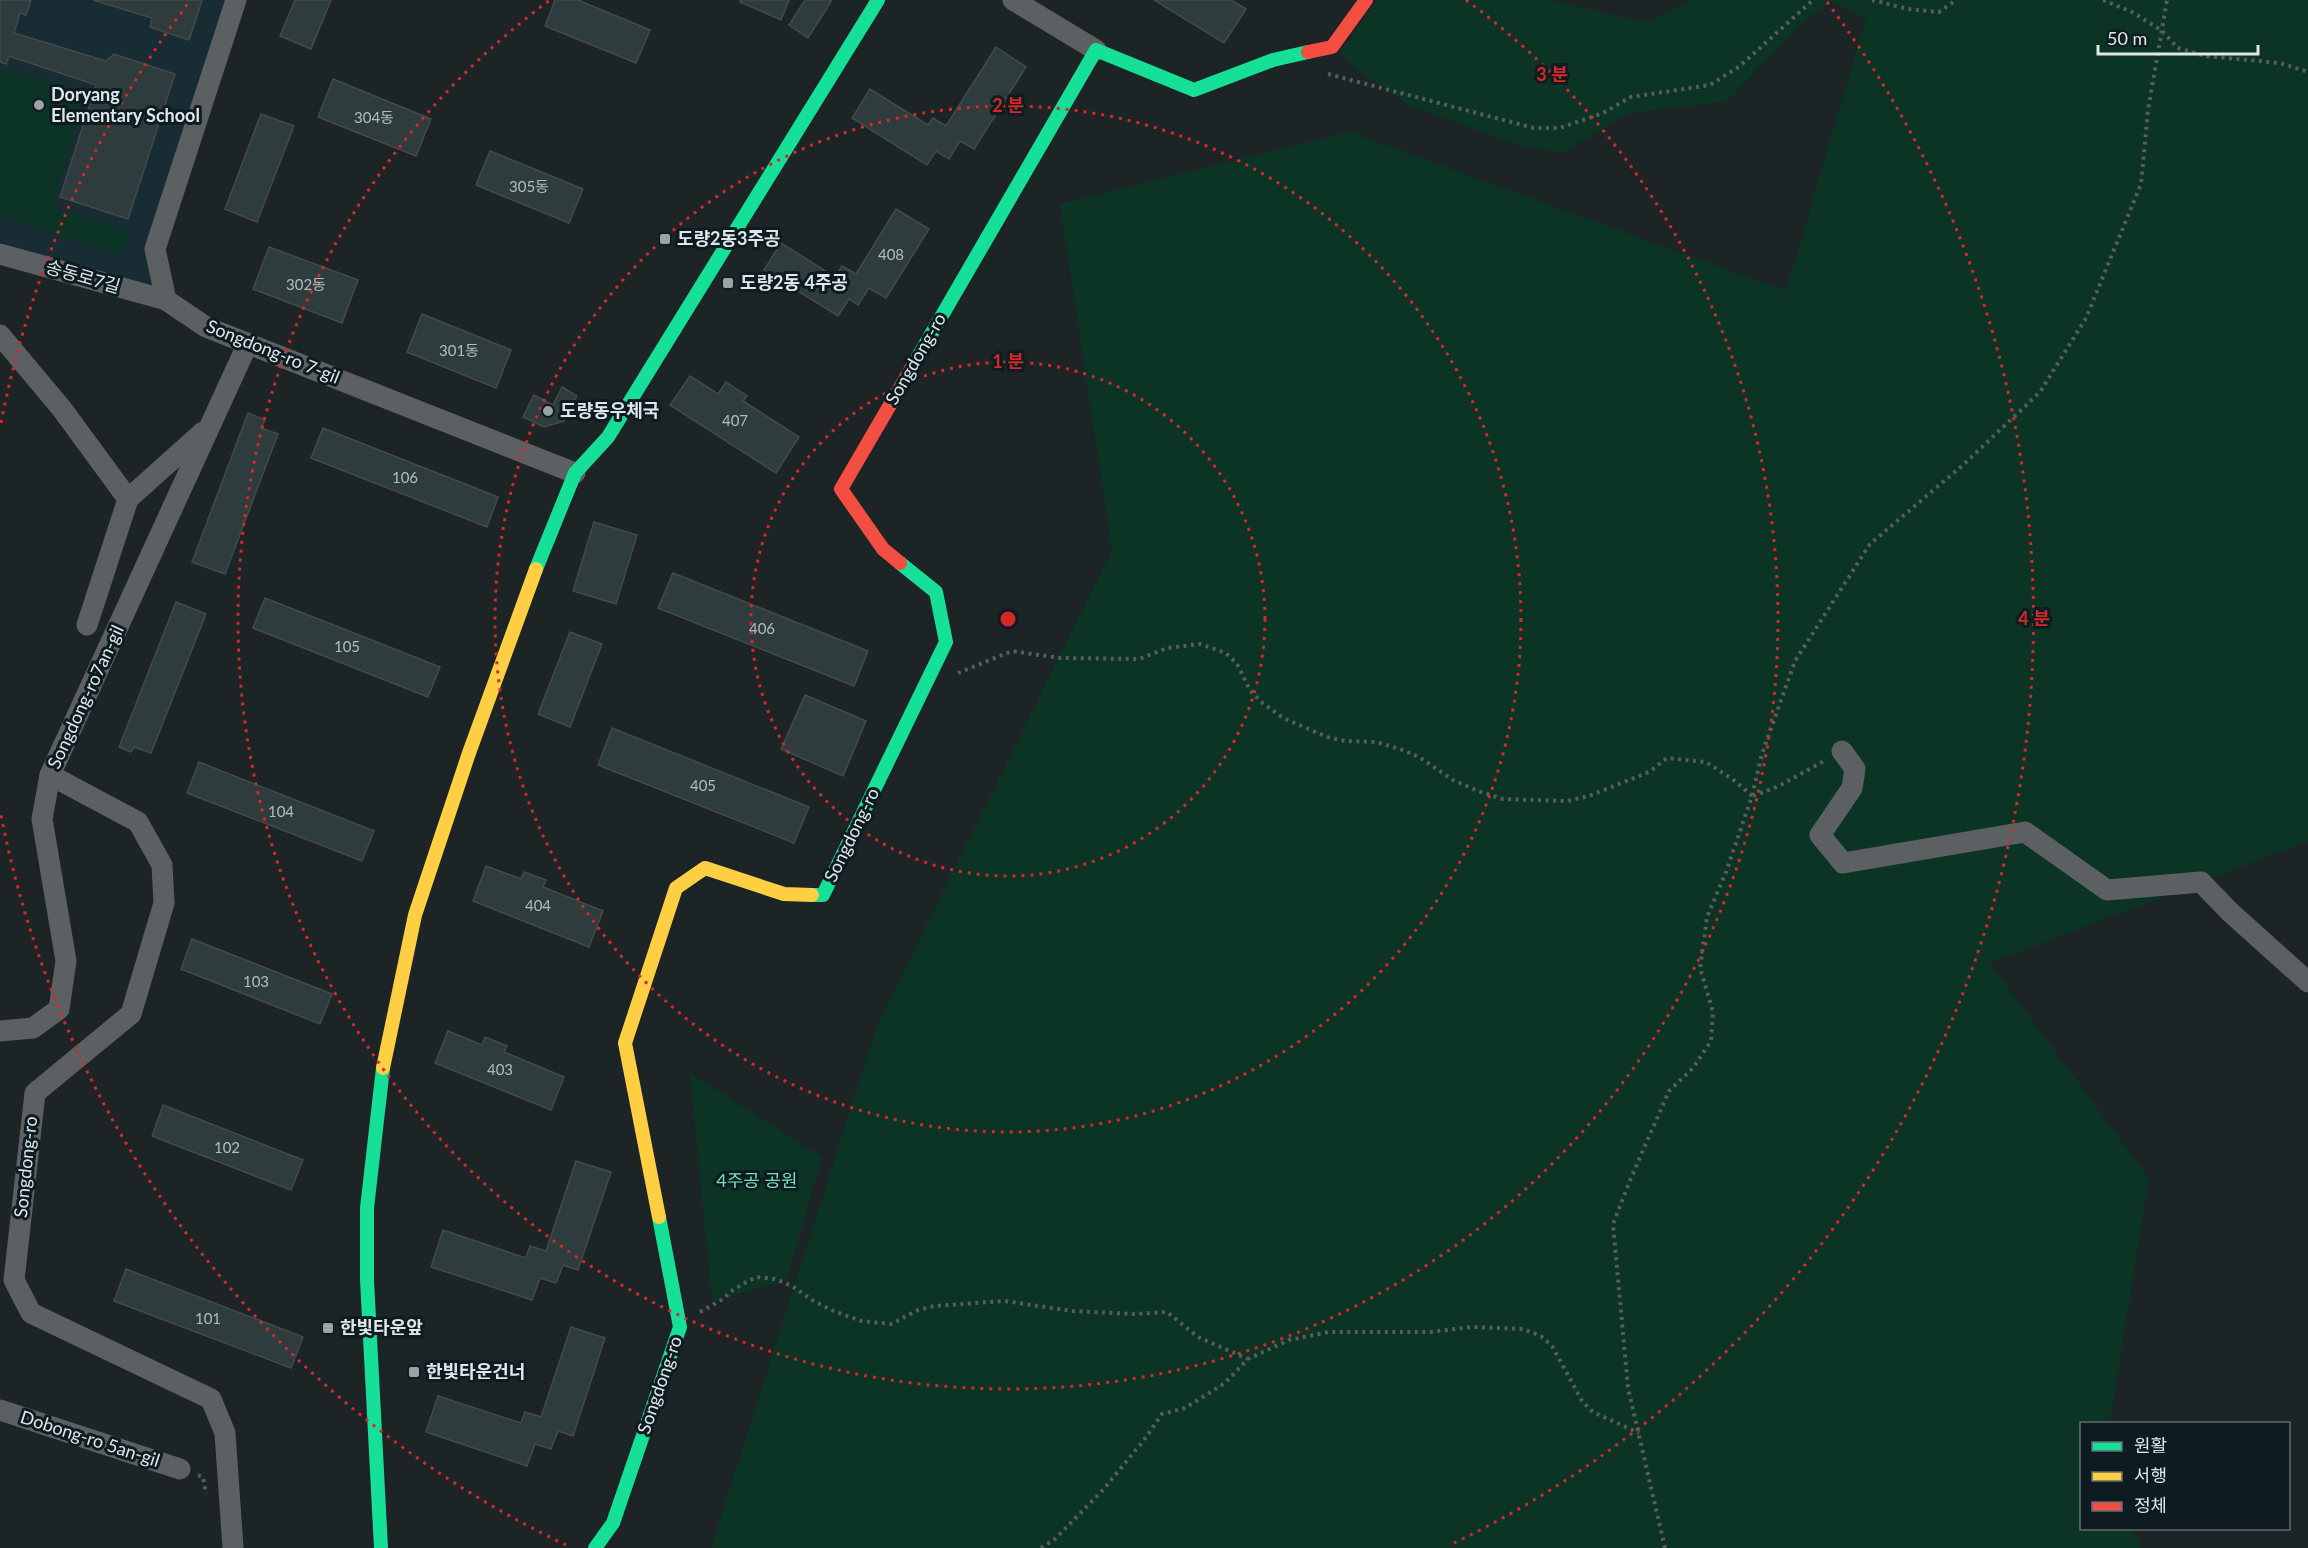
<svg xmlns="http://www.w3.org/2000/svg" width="2308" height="1548" font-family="Lato,'Noto Sans KR',sans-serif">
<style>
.built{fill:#172c33}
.green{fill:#0c3425}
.building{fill:#2e3c3d;stroke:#434a4b;stroke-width:1.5}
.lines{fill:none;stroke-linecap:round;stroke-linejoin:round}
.path{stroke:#585c5e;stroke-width:4;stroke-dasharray:3 4.5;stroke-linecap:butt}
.street{stroke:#5d6062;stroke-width:21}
.fast{stroke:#16e098;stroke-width:14}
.slow{stroke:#ffcf43;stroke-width:14}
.jam{stroke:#f24e42;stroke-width:14}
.ring{fill:none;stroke:#d62828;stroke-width:3;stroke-dasharray:3 6}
.poi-dot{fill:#9aa3a6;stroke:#0e1c21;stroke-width:2}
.labels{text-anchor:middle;stroke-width:6;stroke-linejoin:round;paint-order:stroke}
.number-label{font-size:15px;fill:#b2bcc0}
.poi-label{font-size:18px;font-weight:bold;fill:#dee7eb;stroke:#0e1c21;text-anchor:start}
.street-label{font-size:18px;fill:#dee7eb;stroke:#0e1c21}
.park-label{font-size:18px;fill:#74e0b2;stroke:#0e1c21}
.centre{fill:#d62828;stroke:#0e1c21;stroke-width:3}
.ring-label{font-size:18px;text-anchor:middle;font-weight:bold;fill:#d62828;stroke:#0e1c21;stroke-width:6;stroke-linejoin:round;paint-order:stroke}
</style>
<rect width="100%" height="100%" fill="#1c2426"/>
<path class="built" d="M0 0H236L155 249 166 300 0 254Z"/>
<g class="green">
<path d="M1377 0H1551L1647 23 1690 0H2308V841L1990 963 2149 1178 2110 1423 2082 1424V1528L2132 1529 2142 1548H711L878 1022 1112 551 1060 204 1350 132 1786 291 1866 18 1830 2 1803 22 1727 101 1628 114 1562 153 1518 145 1410 106 1356 69 1340 53Z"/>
<path d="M0 70 85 94 52 205 57 209 130 232 122 255 0 215Z"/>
<path d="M690 1073 822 1157 787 1280 712 1302Z"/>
</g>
<g class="building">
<path d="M0 0H31L26 15 20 13 14 33 106 61 114 54 175 74 128 219 60 197 96 85 9 56 6 64 0 62Z"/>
<path d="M93 0H202L189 40 150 27 152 18Z"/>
<path d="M295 0H331L311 49 280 36Z"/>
<path d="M555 0H578L650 30 636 63 545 26Z"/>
<path d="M740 0H789L781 20 740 2Z"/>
<path d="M805 0H832L808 38 789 25Z"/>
<path d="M1154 0H1231L1246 9 1224 43Z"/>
<path d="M996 47 1026 67 974 149 960 141 949 159 936 151 927 165 852 118 870 89 928 125 933 118 946 126Z"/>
<path d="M333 79 431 119 416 156 318 117Z"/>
<path d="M261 114 294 126 257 222 225 209Z"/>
<path d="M490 151 583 189 569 223 476 185Z"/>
<path d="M896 209 929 229 886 298 869 288 858 305 849 299 838 316 764 270 781 243 835 277 842 266 856 274Z"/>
<path d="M269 247 358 280 342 323 253 289Z"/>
<path d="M422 314 511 350 496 388 407 352Z"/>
<path d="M690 376 718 394 726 382 747 396 743 401 799 437 776 473 670 405Z"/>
<path d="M562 387 577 396 564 421 544 427 523 417 534 395 553 405Z"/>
<path d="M248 413 265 420 261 428 278 434 225 574 192 562Z"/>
<path d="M323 428 498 497 487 527 311 458Z"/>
<path d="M594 522 637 535 616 604 573 591Z"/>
<path d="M673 573 868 651 854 686 658 608Z"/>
<path d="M265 598 440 667 428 697 253 628Z"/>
<path d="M176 602 206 614 151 753 134 747 131 752 119 747Z"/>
<path d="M570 632 602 644 570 727 538 714Z"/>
<path d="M805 695 866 721 843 776 781 749Z"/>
<path d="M612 728 809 807 794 843 598 765Z"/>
<path d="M199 762 374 831 362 861 187 793Z"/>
<path d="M486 866 521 879 524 872 546 880 543 887 603 911 589 947 473 901Z"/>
<path d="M192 939 332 994 320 1024 181 969Z"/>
<path d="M448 1031 482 1045 485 1037 507 1046 504 1052 564 1077 551 1110 435 1063Z"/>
<path d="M163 1105 303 1160 291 1190 152 1136Z"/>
<path d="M576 1161 611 1172 578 1270 563 1265 556 1283 540 1278 532 1300 431 1267 443 1230 526 1258 530 1246 546 1251Z"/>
<path d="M126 1269 303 1337 291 1368 114 1301Z"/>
<path d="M571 1327 605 1338 573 1436 558 1431 551 1449 535 1444 527 1466 426 1432 438 1396 521 1423 525 1412 541 1417Z"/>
</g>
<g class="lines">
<g class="path">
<path d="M1872 0 1908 9 1939 12 1956 0"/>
<path d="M2103 0 2132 12 2161 30 2178 48 2205 56 2280 63 2308 72"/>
<path d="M1328 74 1534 128H1560L1603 113 1631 97 1710 85 1740 66 1813 0"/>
<path d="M958 673 1012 651 1060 658 1139 659 1167 648 1200 644 1226 653 1237 664 1250 690 1260 701 1283 718 1327 737 1345 741 1376 742 1400 749 1419 757 1453 780 1478 791 1503 799 1567 801 1589 796 1649 772 1667 758 1706 762 1735 781 1752 796"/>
<path d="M1753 796 1779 786 1824 761"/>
<path d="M700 1312 723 1299 733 1290 748 1281 757 1277 775 1279 792 1286 812 1300 831 1310 861 1321 891 1324 918 1310 934 1306 1005 1301 1072 1311 1133 1314 1167 1312 1198 1337 1248 1359"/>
<path d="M198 1475 203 1477 206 1494"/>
<path d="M1041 1548 1055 1539 1102 1491 1144 1440 1162 1414 1185 1408 1225 1383 1248 1359 1289 1340 1329 1332H1430L1472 1327 1523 1329 1541 1336 1552 1346 1582 1401 1593 1412 1639 1433"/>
<path d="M1665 1548 1628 1388 1613 1224 1631 1178 1669 1091 1693 1068 1711 1041 1713 1012 1700 968 1707 917 1726 872 1752 796 1762 754 1795 661 1870 544 1963 465 2040 392 2086 318 2141 184 2148 110 2167 0"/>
</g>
<g class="street">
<path d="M236 0 155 249 166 300 206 327 575 473"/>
<path d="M1013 0 1096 50"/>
<path d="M0 254 166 300"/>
<path d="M0 335 62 409 128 499 203 432"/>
<path d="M87 625 128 499"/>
<path d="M1842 751 1855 769 1852 788 1820 835 1843 863 2025 832 2107 890 2201 882 2230 912 2308 982"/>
<path d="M50 775 138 822 162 865 164 903 131 1014 35 1093 14 1280 31 1313 211 1399 225 1433 233 1548"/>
<path d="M0 1031 33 1028 59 1009 66 961 42 819 50 775 248 343"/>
<path d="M0 1410 180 1469"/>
</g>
<g class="fast">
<path d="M915 362 1096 50 1194 90 1273 60 1308 52"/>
<path d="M536 569 575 473 608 437 878 0"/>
<path d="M812 895H823L946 642 936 592 900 563"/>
<path d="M381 1548 367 1280V1208L383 1068"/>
<path d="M595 1548 613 1523 680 1327 659 1217"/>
</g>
<g class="slow">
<path d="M383 1068 415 915 469 753 536 569"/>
<path d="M659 1217 625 1043 676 888 705 868 784 894 812 895"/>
</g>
<g class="jam">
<path d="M1308 52 1332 47 1366 0"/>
<path d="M900 563 883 549 841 489 915 362"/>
</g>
</g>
<g class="ring">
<circle cx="1008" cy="619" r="257"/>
<circle cx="1008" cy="619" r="513"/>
<path d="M1466 0A770 770 0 1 1 550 0"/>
<path d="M566 1545A1026 1026 0 0 1 1 815M1 423A1026 1026 0 0 1 189 2M1827 2A1026 1026 0 0 1 1450 1545"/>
</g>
<g class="poi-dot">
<circle cx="39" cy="105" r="6"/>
<rect x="659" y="233" width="12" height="12" rx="3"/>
<rect x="722" y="277" width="12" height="12" rx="3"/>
<circle cx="548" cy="411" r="6"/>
<rect x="322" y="1322" width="12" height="12" rx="3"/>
<rect x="408" y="1366" width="12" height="12" rx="3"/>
</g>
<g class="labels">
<g class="number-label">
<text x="374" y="123">304동</text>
<text x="529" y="192">305동</text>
<text x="891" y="260">408</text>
<text x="306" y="290">302동</text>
<text x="459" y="356">301동</text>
<text x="735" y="426">407</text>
<text x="405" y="483">106</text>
<text x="762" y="634">406</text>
<text x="347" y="652">105</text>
<text x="703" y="791">405</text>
<text x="281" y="817">104</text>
<text x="538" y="911">404</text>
<text x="256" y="987">103</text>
<text x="500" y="1075">403</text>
<text x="227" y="1153">102</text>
<text x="208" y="1324">101</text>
</g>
<g class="poi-label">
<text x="51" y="101">Doryang<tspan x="51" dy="21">Elementary School</tspan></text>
<text x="677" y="245">도량2동3주공</text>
<text x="740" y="289">도량2동 4주공</text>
<text x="560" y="417">도량동우체국</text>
<text x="340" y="1334">한빛타운앞</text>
<text x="426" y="1378">한빛타운건너</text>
</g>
<g class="street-label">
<text transform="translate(83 277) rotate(16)" y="6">송동로7길</text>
<text transform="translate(273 352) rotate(22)" y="6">Songdong-ro 7-gil</text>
<text transform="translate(916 359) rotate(-60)" y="6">Songdong-ro</text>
<text transform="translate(86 697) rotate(-65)" y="6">Songdong-ro7an-gil</text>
<text transform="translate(852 835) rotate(-64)" y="6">Songdong-ro</text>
<text transform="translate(26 1167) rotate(-84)" y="6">Songdong-ro</text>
<text transform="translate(660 1385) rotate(-71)" y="6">Songdong-ro</text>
<text transform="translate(90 1439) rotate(18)" y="6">Dobong-ro 5an-gil</text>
</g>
<g class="park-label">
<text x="757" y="1187">4주공 공원</text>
</g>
</g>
<circle cx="1008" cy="619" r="9" class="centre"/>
<g class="ring-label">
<text x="1552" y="81">3 분</text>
<text x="1008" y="112">2 분</text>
<text x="1008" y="368">1 분</text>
<text x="2034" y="625">4 분</text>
</g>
<rect x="2080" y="1422" width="210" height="108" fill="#0e1c21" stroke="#616d72" stroke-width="1.5"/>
<rect x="2092" y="1442" width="30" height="9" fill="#16e098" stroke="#616d72" stroke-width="1.5"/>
<text x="2134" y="1452" font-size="18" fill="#dee7eb">원활</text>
<rect x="2092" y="1472" width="30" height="9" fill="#ffcf43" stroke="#616d72" stroke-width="1.5"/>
<text x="2134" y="1482" font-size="18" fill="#dee7eb">서행</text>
<rect x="2092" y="1502" width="30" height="9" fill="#f24e42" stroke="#616d72" stroke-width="1.5"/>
<text x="2134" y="1512" font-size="18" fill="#dee7eb">정체</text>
<path d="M2098 45v9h160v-9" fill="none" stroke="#dee7eb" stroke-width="3"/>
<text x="2107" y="45" font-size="18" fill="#dee7eb" stroke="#0e1c21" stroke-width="4.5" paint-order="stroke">50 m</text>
</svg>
